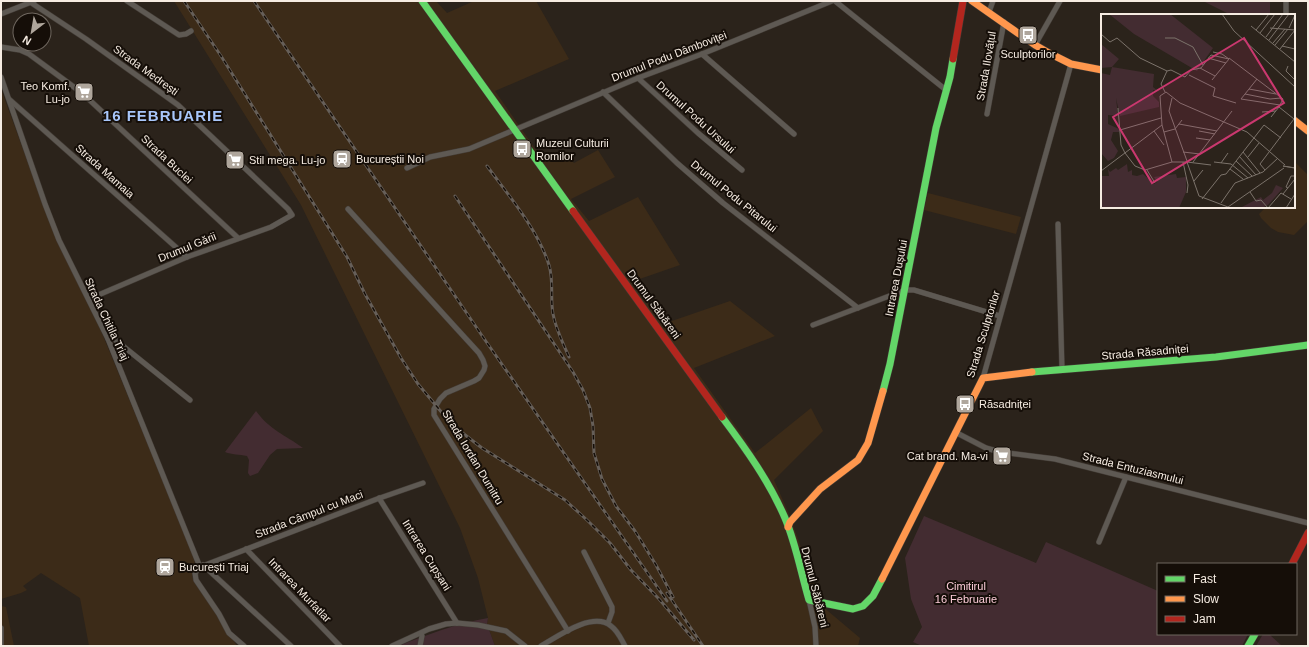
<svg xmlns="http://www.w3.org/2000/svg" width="1309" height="647" font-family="Helvetica,sans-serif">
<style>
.built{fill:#3c2b18}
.green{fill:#432c31}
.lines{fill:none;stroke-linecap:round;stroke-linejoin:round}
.street-casing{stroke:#443d37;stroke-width:6}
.fast-casing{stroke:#443d37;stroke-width:8}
.slow-casing{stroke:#443d37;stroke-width:8}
.jam-casing{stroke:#443d37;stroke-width:8}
.street{stroke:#5e5953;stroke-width:5}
.fast{stroke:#63d668;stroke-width:7}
.slow{stroke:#ff974d;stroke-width:7}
.jam{stroke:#b3261e;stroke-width:7}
.rail-casing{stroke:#665f59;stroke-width:3}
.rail{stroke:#150e08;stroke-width:1.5;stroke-dasharray:4.5;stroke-linecap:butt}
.labels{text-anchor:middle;stroke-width:4;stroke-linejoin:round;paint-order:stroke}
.poi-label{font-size:11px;fill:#f6ece2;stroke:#150e08;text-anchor:start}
.street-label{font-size:11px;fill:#f6ece2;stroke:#150e08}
.park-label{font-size:11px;fill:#fcccd8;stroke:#150e08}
.district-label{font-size:15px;font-weight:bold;letter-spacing:1px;fill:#a8c6fa;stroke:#150e08}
.inset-road{fill:none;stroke:#7c736b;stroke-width:1}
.view{fill:#ca386f;fill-opacity:0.15;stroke:#ca386f;stroke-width:2}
.inset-edge{fill:none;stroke:#f6ece2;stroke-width:2}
</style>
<rect width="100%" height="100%" fill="#2b231b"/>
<g class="built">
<path d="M174 1H436L447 13 474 1H536L569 59 495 91 543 160 562 151 574 163 598 150 615 177 571 199 589 221 638 197 680 265 631 282 663 324 730 301 775 336 694 368 755 453 811 408 823 431 774 480 789 514 822 606 860 638 858 646H495L487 624 488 618 478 578 460 528 301 205Z"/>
<path d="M1 89 49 221 62 252 90 305 99 326 192 552 195 564 192 575 193 579 237 646H89L80 598 41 573 23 586 27 590 21 593 1 599Z"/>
<path d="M1294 161 1308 175V221L1294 235 1278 232 1271 228 1261 218 1259 214 1266 207H1294Z"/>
<path d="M928 193 1021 217 1016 234 924 210Z"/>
<path d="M1 606 6 607 14 646H1Z"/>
</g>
<g class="green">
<path d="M1203 1H1270V15H1231Z"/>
<path d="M256 411C271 431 284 434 303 448L277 449 270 455 258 473 250 476 248 473 249 460 247 456C239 454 232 455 225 452Z"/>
<path d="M924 516 1036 563 1046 542 1158 591V634H1248L1242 646H922L913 642 922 627 911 599 905 558Z"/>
<path d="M488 618 487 624 495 646H398C427 635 457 623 488 618Z"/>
<path d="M1263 634H1269L1282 646H1256Z"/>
</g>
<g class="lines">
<defs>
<g id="street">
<path d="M127 1 179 35 186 34 191 31"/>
<path d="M835 1 946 90"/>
<path d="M1286 1V15"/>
<path d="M30 2 86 39 178 105 288 209 292 215 271 227 187 257 89 299"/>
<path d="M989 12 993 1"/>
<path d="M1 14 34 1"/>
<path d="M1035 45 1060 1"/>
<path d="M1 47 20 50 29 54 82 93 238 238"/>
<path d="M702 54 794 134"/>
<path d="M1 77 45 204 59 240 108 339 200 567"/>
<path d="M638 78 698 133 742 170"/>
<path d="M603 92 677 163 723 203 858 308"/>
<path d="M10 100 187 257"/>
<path d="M987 114 1004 22"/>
<path d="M407 168 430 157 469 149 638 78 702 54 832 1"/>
<path d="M348 209 457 329 479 353 483 360 485 366 484 370 479 378 474 381 446 393 440 399 434 409V415L568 631"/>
<path d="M1058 224 1062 369"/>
<path d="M813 325 905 290H914L1000 316"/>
<path d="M108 339 113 338 190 400"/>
<path d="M983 378 1071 64"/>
<path d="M955 432 986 448 1000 452 1055 459 1308 523"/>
<path d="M379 498 457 623"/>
<path d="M1099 542 1126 477"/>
<path d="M246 549 340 646"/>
<path d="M584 552 612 607V612L608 623"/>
<path d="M203 565 291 646"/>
<path d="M809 600 815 627 816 646"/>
<path d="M1 628V644"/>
<path d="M244 646 229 633 219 614 196 580 195 573 200 567 377 499 423 483"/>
<path d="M392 646 429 629 446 624 457 623 478 625 506 631 525 646"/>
<path d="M420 646 422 636 421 633"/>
<path d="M541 646C558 636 593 611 611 626 618 631 621 639 625 646"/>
</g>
<g id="fast">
<path d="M422 1 573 211"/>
<path d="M1032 372 1216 357 1308 345"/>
<path d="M883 391 890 364 936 128 950 77 953 59"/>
<path d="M722 417C746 449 769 481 785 518 796 544 801 573 809 600L853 609 863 606 873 596 882 579"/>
<path d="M1248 646 1255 634"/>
</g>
<g id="slow">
<path d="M972 1 1035 45 1049 53 1071 64 1102 70"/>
<path d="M1294 120 1308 131"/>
<path d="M788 527 790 522 820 489 858 460 868 443 883 391"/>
<path d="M882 579 983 378 1032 372"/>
</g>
<g id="jam">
<path d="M953 59 963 1"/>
<path d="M573 211 722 417"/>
<path d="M1292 564 1308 533"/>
</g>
</defs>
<use href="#street" class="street-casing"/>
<use href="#fast" class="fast-casing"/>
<use href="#slow" class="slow-casing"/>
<use href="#jam" class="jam-casing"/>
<use href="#street" class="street"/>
<use href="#fast" class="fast"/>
<use href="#slow" class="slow"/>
<use href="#jam" class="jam"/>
<defs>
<g id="rail">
<path d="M184 1 221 56 347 257 365 294 401 358 418 384 443 414 460 431 482 448 565 500 588 521 610 543 631 570 659 599 694 640"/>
<path d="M254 1 485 340 667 601"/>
<path d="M487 166C509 196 538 230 549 265 554 282 550 298 553 314 556 330 563 343 569 357"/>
<path d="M455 196 573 372 583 390 590 408 593 426 594 453 602 479 616 506 635 531 656 565 673 597"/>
<path d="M667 593 703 646"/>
</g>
</defs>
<use href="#rail" class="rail-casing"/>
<use href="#rail" class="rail"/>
</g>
<defs>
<symbol id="bus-square" viewBox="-11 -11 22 22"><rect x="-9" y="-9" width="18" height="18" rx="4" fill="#afa69c" stroke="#150e08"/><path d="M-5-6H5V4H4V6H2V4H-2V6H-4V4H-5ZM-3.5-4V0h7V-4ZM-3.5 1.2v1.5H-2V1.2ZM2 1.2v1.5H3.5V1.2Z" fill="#fff"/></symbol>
<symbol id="supermarket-square" viewBox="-11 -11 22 22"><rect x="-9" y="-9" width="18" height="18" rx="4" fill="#afa69c" stroke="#150e08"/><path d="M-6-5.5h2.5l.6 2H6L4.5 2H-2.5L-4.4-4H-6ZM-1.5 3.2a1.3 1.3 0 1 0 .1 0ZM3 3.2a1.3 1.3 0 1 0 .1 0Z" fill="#fff"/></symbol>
<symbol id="station-square" viewBox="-11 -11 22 22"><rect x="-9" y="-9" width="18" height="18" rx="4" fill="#afa69c" stroke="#150e08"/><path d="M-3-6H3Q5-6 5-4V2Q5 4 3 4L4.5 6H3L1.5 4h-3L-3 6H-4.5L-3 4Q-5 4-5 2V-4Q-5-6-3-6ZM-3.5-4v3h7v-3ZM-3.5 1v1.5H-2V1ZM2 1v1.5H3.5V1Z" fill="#fff"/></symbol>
</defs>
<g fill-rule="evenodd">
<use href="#bus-square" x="1017" y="24" width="22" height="22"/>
<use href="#supermarket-square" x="73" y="81" width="22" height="22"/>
<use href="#bus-square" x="511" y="138" width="22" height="22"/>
<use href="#station-square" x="331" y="148" width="22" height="22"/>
<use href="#supermarket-square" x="224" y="149" width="22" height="22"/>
<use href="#bus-square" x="954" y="393" width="22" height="22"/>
<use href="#supermarket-square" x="991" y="445" width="22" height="22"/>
<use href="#station-square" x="154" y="556" width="22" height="22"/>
</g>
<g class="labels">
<g class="poi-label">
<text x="1028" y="58" text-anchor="middle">Sculptorilor</text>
<text x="70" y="90" text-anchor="end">Teo Komf.<tspan x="70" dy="13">Lu-jo</tspan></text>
<text x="536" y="147">Muzeul Culturii<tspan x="536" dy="13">Romilor</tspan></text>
<text x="356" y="163">Bucureștii Noi</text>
<text x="249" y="164">Stil mega. Lu-jo</text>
<text x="979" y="408">Răsadniței</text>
<text x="988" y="460" text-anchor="end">Cat brand. Ma-vi</text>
<text x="179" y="571">București Triaj</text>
</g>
<g class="street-label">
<text transform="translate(669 56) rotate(-21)" y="4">Drumul Podu Dâmboviței</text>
<text transform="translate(986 66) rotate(-80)" y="4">Strada Ilovățul</text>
<text transform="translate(146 70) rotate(36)" y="4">Strada Medrești</text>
<text transform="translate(696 117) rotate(42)" y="4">Drumul Podu Ursului</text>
<text transform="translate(167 159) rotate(43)" y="4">Strada Buclei</text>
<text transform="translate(105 171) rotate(42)" y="4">Strada Mamaia</text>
<text transform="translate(734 196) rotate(39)" y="4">Drumul Podu Pitarului</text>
<text transform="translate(187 247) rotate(-22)" y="4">Drumul Gării</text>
<text transform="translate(896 278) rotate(-79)" y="4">Intrarea Dușului</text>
<text transform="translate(654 304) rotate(54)" y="4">Drumul Săbăreni</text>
<text transform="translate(107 319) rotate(65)" y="4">Strada Chitila Triaj</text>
<text transform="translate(983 334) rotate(-73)" y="4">Strada Sculptorilor</text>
<text transform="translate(1145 352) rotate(-5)" y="4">Strada Răsadniței</text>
<text transform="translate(473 457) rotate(59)" y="4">Strada Iordan Dumitru</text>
<text transform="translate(1133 468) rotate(14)" y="4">Strada Entuziasmului</text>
<text transform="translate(309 514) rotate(-21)" y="4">Strada Câmpul cu Maci</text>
<text transform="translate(427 555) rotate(58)" y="4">Intrarea Cupșani</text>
<text transform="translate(815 587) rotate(76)" y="4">Drumul Săbăreni</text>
<text transform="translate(300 590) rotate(46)" y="4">Intrarea Murfatlar</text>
</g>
<g class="park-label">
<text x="966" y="590">Cimitirul<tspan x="966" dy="13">16 Februarie</tspan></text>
</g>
<g class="district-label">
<text x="163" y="121">16 FEBRUARIE</text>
</g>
</g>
<g transform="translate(1101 14)">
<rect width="194" height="194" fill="#2b231b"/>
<path d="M8 0H69L112 34 96 57 33 20ZM0 30 18 45 11 53 53 60 52 73 57 77 52 76V82L58 88V93L19 102 15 84 17 102 7 101V110L18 115V118H12L10 126 17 137 13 144 7 147 0 139V59L9 61 11 53 0 54ZM26 150 27 158 31 156V161L36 162 42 160 53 170 56 168 53 163 75 160 76 164 85 163V178L78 194H0V162H8L7 155 9 158 15 154 17 156ZM175 171 182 174 167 191 161 194H139L160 183 162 186 171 179Z" fill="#432c31"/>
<path class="inset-road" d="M121 0 133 17 194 73M150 12 194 48M169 14 194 16M188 14 194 1M155 16 168 0M159 19 174 0M0 20 9 28 16 24 39 44 66 57M165 23 182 0M64 24H74L92 33 102 51M168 26 188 0M172 29 184 15M174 31 187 15M181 32 194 35M179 35 194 16M112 38 121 40 128 45M107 44 125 49M128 44 182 85 178 93 193 105 159 150 164 156M187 52 185 57 194 66M99 54 114 62M66 57 70 56 84 63 90 56 100 54 110 41 128 45M88 61 114 74 112 82 135 89M156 65 140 85 179 91M111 66 128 45M148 75 175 80M64 78 60 70 66 57M144 80 169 85 180 84M71 84 68 97 86 147M17 94 20 131 24 139M161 98 175 97M170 103 178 93M78 110 116 117M61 111 71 148M19 116 60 104M53 117 63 131M98 117 114 120M63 118 74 115 81 106M95 124 109 126M82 138 99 140M142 138 159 159M24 139 34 152 44 156 71 148H86L98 182 127 193 183 154M138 142 155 161M147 143 158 129M135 147 151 162M82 148 87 171 86 179M86 148 110 151M92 148 131 97M113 148 130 150 147 164M120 149 127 139M194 154 182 152 194 154M129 155 142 165M46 156 54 169M0 157 61 111 59 82 65 78 79 89 146 118 184 151M93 167 102 156M187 174 185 173 190 162H194M149 178 155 187 160 186 167 194M182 180 194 165M101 185 120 161 125 160 163 111 180 124M120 189 134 169 162 158 177 144M167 194 180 179 190 185M185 194 194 180"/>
<path class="view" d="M143 24 183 89 51 169 12 103Z"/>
<rect width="194" height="194" class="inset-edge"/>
</g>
<rect width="1309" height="647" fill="none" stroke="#f6ece2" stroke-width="4"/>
<rect x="1157" y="563" width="140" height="72" fill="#150e08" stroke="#6f675f"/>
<rect x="1165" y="576" width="20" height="6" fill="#63d668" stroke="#6f675f"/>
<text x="1193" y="583" font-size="12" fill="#f6ece2">Fast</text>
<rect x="1165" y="596" width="20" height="6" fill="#ff974d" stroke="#6f675f"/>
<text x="1193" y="603" font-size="12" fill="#f6ece2">Slow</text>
<rect x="1165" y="616" width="20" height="6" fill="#b3261e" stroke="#6f675f"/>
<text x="1193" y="623" font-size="12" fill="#f6ece2">Jam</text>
<g transform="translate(32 32) rotate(211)"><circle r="19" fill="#150e08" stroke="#6f675f"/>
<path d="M0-3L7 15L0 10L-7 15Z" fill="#afa69c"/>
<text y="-6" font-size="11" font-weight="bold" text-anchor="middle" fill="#f6ece2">N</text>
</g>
</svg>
